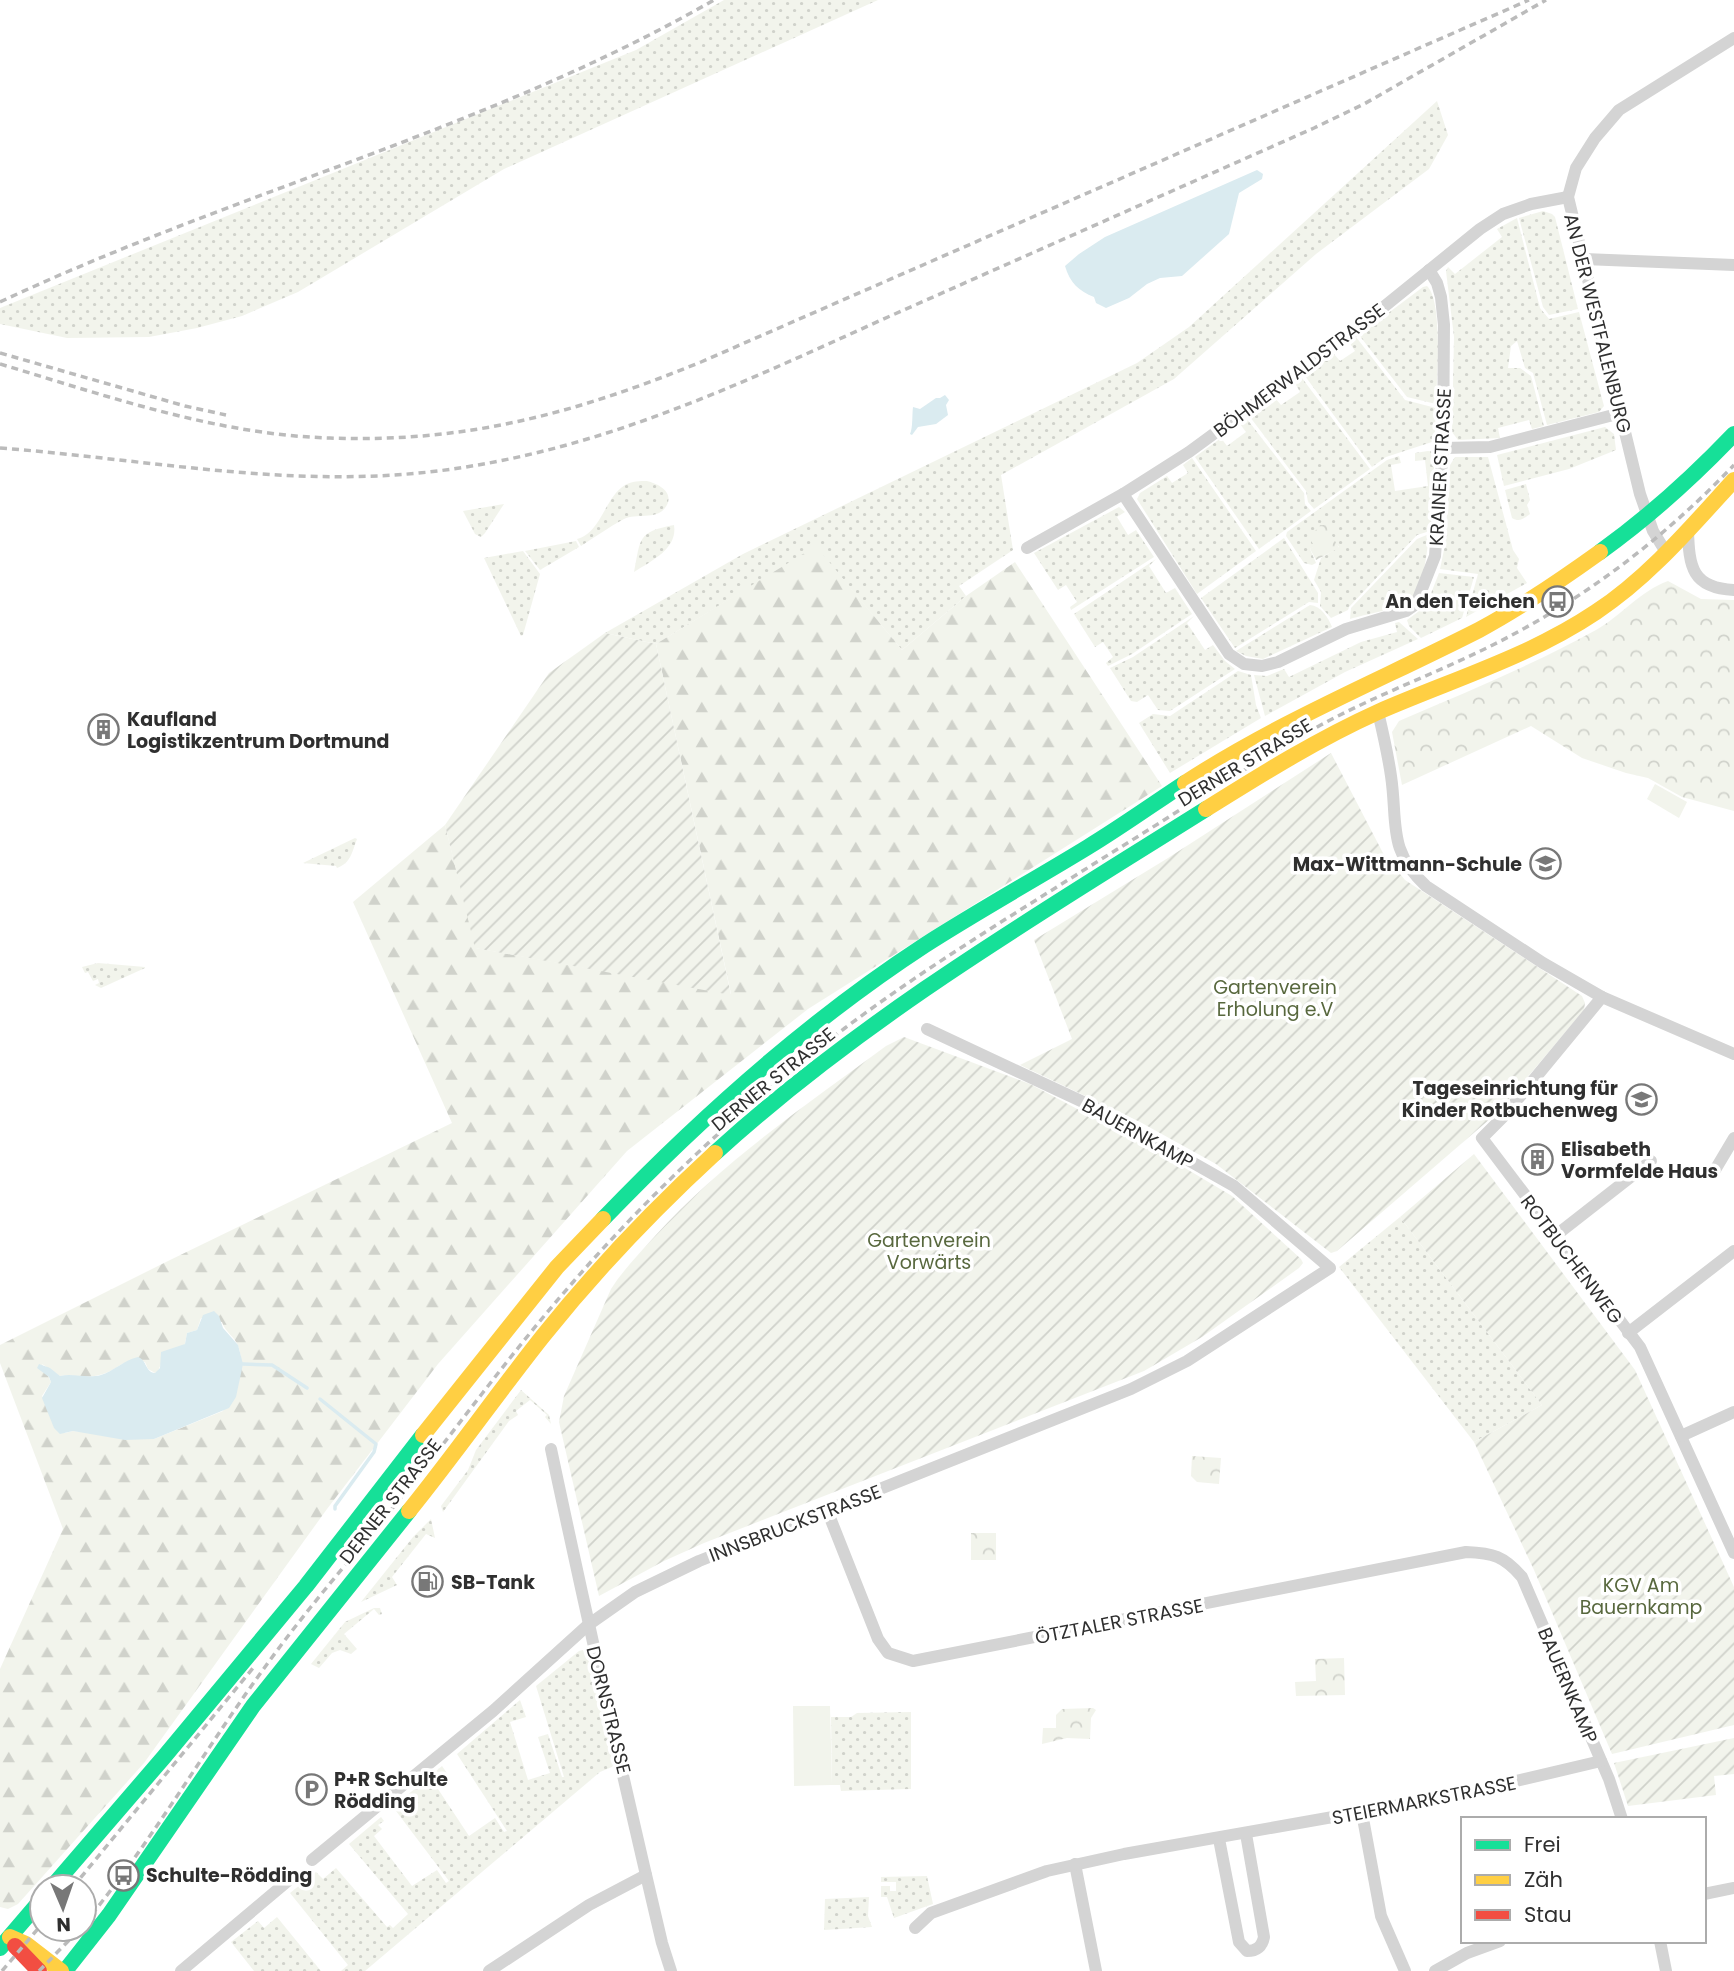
<svg xmlns="http://www.w3.org/2000/svg" width="1734" height="1971" font-family="Poppins,sans-serif">
<style>
.grass{fill:url(#grass-dots)}
.forest{fill:url(#forest-firs);fill-rule:evenodd}
.park{fill:url(#park-crowns)}
.garden{fill:url(#garden-furrows)}
.pitch{fill:#f2f4ec}
.water{fill:#daebf0}
.lines{fill:none;stroke-linecap:round;stroke-linejoin:round}
.stream{stroke:#daebf0;stroke-width:3.5}
.street{stroke:#d4d4d4;stroke-width:12}
.fast{stroke:#16e098;stroke-width:16}
.slow{stroke:#ffcf43;stroke-width:16}
.jam{stroke:#f24e42;stroke-width:16}
.rail{stroke:#bbb;stroke-width:3.5;stroke-dasharray:7 5;stroke-linecap:butt}
.labels{text-anchor:middle;stroke-width:7;stroke-linejoin:round;paint-order:stroke}
.street-label{font-size:19px;fill:#2f2f2f;stroke:#fff}
.poi-label{font-size:19px;font-weight:bold;fill:#2f2f2f;stroke:#fff;text-anchor:start}
.park-label{font-size:19px;fill:#58683e;stroke:#fff}
</style>
<defs>
<pattern id="grass-dots" width="8" height="8" patternUnits="userSpaceOnUse" patternTransform="scale(1.75)"><rect width="8" height="8" fill="#f2f4ec"/><path d="M2 2h.1M6 6h.1" fill="none" stroke="#d0d2cb" stroke-width="1.8" stroke-linecap="round"/></pattern>
<pattern id="forest-firs" width="22" height="20" patternUnits="userSpaceOnUse" patternTransform="scale(1.75)"><rect width="22" height="20" fill="#f2f4ec"/><path d="M5 1l3.5 6h-7zM16 11l3.5 6h-7z" fill="#d0d2cb"/></pattern>
<pattern id="park-crowns" width="20" height="18" patternUnits="userSpaceOnUse" patternTransform="scale(1.75)"><rect width="20" height="18" fill="#f2f4ec"/><path d="M2 6a3 3 0 1 1 6 0M12 15a3 3 0 1 1 6 0" fill="none" stroke="#d0d2cb"/></pattern>
<pattern id="garden-furrows" width="10" height="10" patternUnits="userSpaceOnUse" patternTransform="scale(1.75)"><rect width="10" height="10" fill="#f2f4ec"/><path d="M-1 1l2-2M0 10L10 0M9 11l2-2" fill="none" stroke="#d0d2cb"/></pattern>
</defs>
<rect width="100%" height="100%" fill="#fff"/>
<g class="grass">
<path d="M724 0H878L504 169 298 292 242 316 197 328 149 337 67 338 0 324V308L636 50Z"/>
<path d="M1437 101 1448 135 1429 169 1316 254 1174 379 1001 475 1013 550 959 586 966 596 902 650 816 547 656 644 605 633 743 554 1137 363 1189 327Z"/>
<path d="M1543 211 1552 214 1555 217 1578 309 1549 315 1543 307 1519 218Z"/>
<path d="M1517 218 1540 308 1549 319 1579 312 1604 406 1599 412 1547 425 1533 373 1525 368 1517 341 1511 346 1508 368H1520L1531 376 1544 426 1532 429 1529 420 1498 428 1500 438 1458 440 1452 432 1454 337 1446 271 1448 267 1455 274 1502 237 1497 229Z"/>
<path d="M1427 286C1443 300 1437 382 1436 404L1407 397 1359 335 1423 287Z"/>
<path d="M1356 337 1405 400 1436 408 1435 441 1386 457 1372 467 1305 376 1334 354 1340 361 1355 351 1349 342Z"/>
<path d="M1302 378 1370 469 1314 509 1308 502 1306 491 1250 417 1275 398 1281 405 1300 392 1295 383Z"/>
<path d="M1247 419 1304 493 1305 504 1311 511 1259 549 1195 457 1221 438 1227 446 1246 432 1240 424Z"/>
<path d="M1605 427 1614 434 1616 450 1569 469 1504 486 1497 455Z"/>
<path d="M1428 451 1435 452 1430 531 1417 535 1349 607 1348 610 1331 618 1320 606 1321 592 1314 580 1321 558 1339 547 1320 529 1315 546 1310 549 1316 563 1312 565 1304 563 1286 536 1287 532 1387 460 1399 456 1401 463 1391 465 1395 491 1428 486 1425 460 1415 461V453Z"/>
<path d="M1455 457H1488L1513 550 1519 559 1517 568 1527 583 1466 617 1478 574 1440 569 1445 545 1450 465Z"/>
<path d="M1192 458 1256 551 1197 594 1137 499 1140 493 1167 476 1172 483 1188 473 1183 465Z"/>
<path d="M647 481C659 484 676 493 665 508 656 520 636 513 624 519 609 527 595 537 581 546L577 539C601 533 605 497 625 485 632 481 640 481 647 481Z"/>
<path d="M1526 484 1530 500 1527 505 1530 514C1524 518 1520 523 1512 518L1505 490Z"/>
<path d="M504 504 485 533 481 537 475 534 463 511Z"/>
<path d="M1119 507 1125 512 1117 517 1128 535 1136 530 1154 557 1071 610 1070 607 1077 602 1066 585 1058 590 1034 553Z"/>
<path d="M674 525C678 549 651 561 634 572 641 538 637 532 674 525Z"/>
<path d="M1429 534C1427 552 1424 590 1408 601 1395 610 1366 614 1350 619L1351 608 1417 539Z"/>
<path d="M1284 538 1318 593V603L1309 602 1235 648 1201 598Z"/>
<path d="M576 541 579 547 540 570 525 551Z"/>
<path d="M523 551 540 574 523 635 521 636 484 558Z"/>
<path d="M1156 559 1149 566 1166 593 1175 588 1192 614 1132 654 1108 666 1106 663 1113 657 1103 642 1095 647 1074 614Z"/>
<path d="M1439 573 1474 577 1462 618 1421 638 1409 626 1407 620 1426 606Z"/>
<path d="M1310 605C1321 606 1328 617 1332 627L1263 659 1246 656 1236 651Z"/>
<path d="M1194 616 1187 623 1205 650 1213 645 1225 661 1235 669 1170 711 1158 710 1148 695 1137 702 1131 701 1110 668 1133 657Z"/>
<path d="M1399 622 1418 639 1345 672 1265 716 1254 675 1267 676 1284 669 1289 677 1361 642 1397 632 1395 623Z"/>
<path d="M1238 671 1251 675 1256 705 1261 718 1170 773 1139 723 1153 714 1170 716Z"/>
<path d="M355 838 357 839C352 852 351 863 337 868L336 866 303 863Z"/>
<path d="M98 963 145 967V968L101 988 95 985 99 983 98 979 93 981 88 972 85 973 82 967Z"/>
<path d="M1400 1217 1542 1405 1474 1442 1339 1267Z"/>
<path d="M521 1390 549 1415 551 1424 545 1417 547 1415 530 1400 516 1411 518 1415 509 1421 443 1512 441 1506 468 1470 476 1450Z"/>
<path d="M431 1519 435 1538 426 1534 392 1577 397 1585 361 1602 413 1537Z"/>
<path d="M374 1608H380L382 1614 379 1615 374 1609 344 1634 357 1649 351 1654 340 1650 332 1653 319 1668 311 1664 345 1622Z"/>
<path d="M583 1650 590 1656 614 1766 600 1772 365 1971H341L348 1965 290 1893 316 1872 323 1879 336 1868 387 1927 390 1925 393 1928 408 1914 349 1844 381 1817 384 1821 378 1825 382 1829 374 1836 412 1886 437 1870 446 1883 449 1881 393 1807 442 1766 449 1776 436 1786 469 1836 495 1818 504 1832 507 1831 457 1754 520 1700 526 1717 510 1722 528 1780 550 1773 538 1737 548 1734 562 1777H564L536 1686 579 1651Z"/>
<path d="M911 1712V1789L841 1791 840 1785H832L831 1717H851L857 1713Z"/>
<path d="M927 1876 933 1904 894 1918 887 1897H881V1886H890V1891H896V1882H881V1877Z"/>
<path d="M869 1897 868 1916 872 1927 824 1930 825 1899Z"/>
<path d="M277 1917 321 1971H254L231 1942 258 1921 264 1928Z"/>
</g>
<path class="forest" d="M816 546 902 650 966 596 1015 562 1162 786 808 1009 627 1151 438 1364 327 1509 144 1763 18 1904 8 1909 0 1907V1669L63 1529 0 1363V1345L168 1261 452 1123 353 902 445 825 476 948 731 994 656 644ZM201 1318 222 1322C225 1332 235 1337 238 1346 247 1369 233 1389 223 1411L154 1439 73 1431 65 1433 42 1396 51 1382 42 1364 60 1376C73 1374 86 1379 99 1375 121 1370 118 1358 145 1362L148 1369 155 1373 158 1371 161 1364 185 1344 187 1333 197 1330Z"/>
<g class="park">
<path d="M1320 525H1329V530L1339 548 1316 560 1310 549 1314 546 1307 533 1319 529Z"/>
<path d="M1668 581 1701 599 1734 600V811L1682 797 1648 778 1626 773 1582 758 1531 726 1402 785 1392 732 1399 721C1466 692 1533 665 1596 630 1621 616 1640 591 1668 581Z"/>
<path d="M1192 1456 1221 1458 1219 1484 1197 1482 1191 1476Z"/>
<rect x="971" y="1533" width="25" height="27"/>
<path d="M1344 1658 1345 1695 1296 1696 1295 1682 1316 1681 1315 1659Z"/>
<path d="M1093 1708 1096 1710 1091 1718 1090 1739 1067 1738 1042 1744 1043 1728H1056V1715L1062 1709Z"/>
</g>
<g class="garden">
<path d="M605 633 656 644 731 995 475 948 445 825 549 673Z"/>
<path d="M1331 753 1383 853 1405 880 1582 996 1585 1003 1584 1010 1498 1112 1337 1251 1331 1253 1216 1164 1140 1122 1020 1065 1072 1039 1034 940 1168 858Z"/>
<path d="M904 1037 1030 1084 1153 1149 1232 1196 1301 1259 1303 1263 1299 1268 1202 1337 1144 1371 704 1543 664 1561 599 1596 559 1422 564 1396 611 1289C623 1270 640 1253 655 1236 723 1161 805 1106 886 1046Z"/>
<path d="M1474 1154 1635 1370 1734 1587V1725L1612 1754 1534 1570 1474 1442 1542 1405 1400 1217Z"/>
<path d="M1734 1738V1774L1714 1776 1716 1795 1628 1806 1614 1763Z"/>
</g>
<g class="pitch">
<path d="M1655 784 1687 802 1679 818 1647 799Z"/>
<path d="M793 1706H830L832 1785 794 1786Z"/>
</g>
<g class="water">
<path d="M1257 170 1263 174 1262 179 1239 193 1229 234 1182 276 1160 278 1147 284 1129 298 1106 308 1096 303 1094 297C1079 291 1070 283 1065 266L1079 254 1105 237Z"/>
<path d="M945 395 949 400 946 405 948 415 936 424 918 427 912 435 910 434C913 428 912 414 913 407L920 409 936 398H940Z"/>
<path d="M214 1311 219 1316 223 1328 238 1345 243 1364 236 1397 229 1408 154 1439 125 1440 73 1431 60 1434 54 1428 42 1398 51 1382 49 1377 37 1368 39 1364 50 1368 60 1376C74 1373 87 1379 101 1375 114 1371 124 1360 138 1357 147 1360 145 1372 155 1373L160 1368 161 1352 185 1344 187 1333 197 1330 203 1315Z"/>
</g>
<g class="lines">
<g class="stream">
<path d="M243 1364 272 1365 307 1388"/>
<path d="M320 1399 376 1444 374 1452 335 1506V1509"/>
</g>
<g class="street">
<path d="M1584 259 1734 265"/>
<path d="M1443 448 1490 447 1621 413"/>
<path d="M1123 494 1229 654 1244 664 1262 666 1278 662 1346 629 1406 611 1416 604 1435 556 1443 448 1444 325 1441 297 1437 283 1429 270"/>
<path d="M1688 530C1689 567 1692 588 1734 590"/>
<path d="M1027 548 1123 494 1189 452 1354 331 1480 229 1503 214 1531 204 1568 197"/>
<path d="M1667 554 1653 531 1640 494 1568 197 1576 168 1595 138 1619 110 1734 38"/>
<path d="M1378 712C1383 733 1388 755 1391 776 1398 823 1387 850 1426 886L1543 963 1602 997 1734 1054"/>
<path d="M1602 997 1503 1117 1482 1138 1640 1347 1734 1553"/>
<path d="M1715 1170 1734 1138"/>
<path d="M1555 1236 1651 1161"/>
<path d="M1628 1333 1734 1251"/>
<path d="M1681 1436 1734 1412"/>
<path d="M551 1449C586 1614 623 1778 662 1943L671 1971"/>
<path d="M827 1510 878 1639 888 1653 913 1661 1466 1552C1493 1553 1504 1556 1522 1577L1609 1779 1622 1819"/>
<path d="M1362 1813 1381 1916 1405 1971"/>
<path d="M1219 1839 1239 1942 1247 1951C1256 1951 1262 1947 1264 1937L1246 1834"/>
<path d="M312 1860 493 1711 588 1625 635 1592 699 1561 1131 1389 1187 1361 1330 1268 1234 1186 1098 1109 927 1029"/>
<path d="M1075 1864 1096 1971"/>
<path d="M1704 1894 1734 1888"/>
<path d="M915 1928 931 1913 1047 1871 1124 1854 1457 1795 1601 1761"/>
<path d="M1660 1941 1666 1971"/>
<path d="M181 1971 289 1880"/>
<path d="M489 1971 589 1905 646 1875"/>
<path d="M1435 1971 1467 1953 1500 1941"/>
</g>
<g class="fast">
<path d="M1600 552C1650 516 1692 478 1734 434"/>
<path d="M715 1153C863 1018 1037 915 1206 809"/>
<path d="M603 1219C701 1117 807 1022 925 945 978 911 1034 880 1088 847 1121 827 1153 804 1185 783"/>
<path d="M52 1887 164 1757 306 1586 423 1435"/>
<path d="M0 1948 42 1899"/>
<path d="M65 1971 109 1915 253 1706 409 1511"/>
</g>
<g class="slow">
<path d="M1185 783C1278 722 1381 680 1479 630 1522 607 1561 580 1600 552"/>
<path d="M1206 809C1262 774 1318 739 1378 712 1451 680 1529 657 1596 612 1649 577 1691 527 1734 480"/>
<path d="M423 1435 557 1267 603 1219"/>
<path d="M409 1511C455 1454 497 1394 543 1336 595 1271 653 1210 715 1153"/>
<path d="M10 1937 26 1944 61 1971"/>
</g>
<path class="jam" d="M15 1946 39 1971"/>
<g class="rail">
<path d="M0 302C234 192 489 129 714 0"/>
<path d="M0 353 185 406 226 415"/>
<path d="M0 364C107 396 218 435 330 438 467 443 576 413 701 362L1529 0"/>
<path d="M0 448C144 459 284 488 429 472 597 453 737 385 888 317 1030 254 1172 191 1314 128L1364 104 1546 0"/>
<path d="M73 1887 253 1668"/>
<path d="M84 1924C151 1843 203 1752 265 1667 311 1603 364 1544 413 1483 466 1415 517 1346 574 1281 655 1188 747 1103 845 1028 929 965 1019 911 1108 855 1178 812 1247 766 1319 726 1381 692 1449 669 1512 635 1595 591 1669 533 1734 465"/>
<path d="M2 1971 42 1924"/>
<path d="M39 1971 80 1929"/>
</g>
</g>
<defs>
<symbol id="bus-ring" viewBox="-11 -11 22 22"><circle r="9.5" fill="#fff" stroke="#787878" stroke-width="1.5"/><path d="M-5-6H5V4H4V6H2V4H-2V6H-4V4H-5ZM-3.5-4V0h7V-4ZM-3.5 1.2v1.5H-2V1.2ZM2 1.2v1.5H3.5V1.2Z" fill="#787878"/></symbol>
<symbol id="building-ring" viewBox="-11 -11 22 22"><circle r="9.5" fill="#fff" stroke="#787878" stroke-width="1.5"/><path d="M-4-6H4V6H1V3H-1V6H-4ZM-2.5-4.3h1.7v1.8h-1.7ZM.8-4.3h1.7v1.8H.8ZM-2.5-1h1.7V.8h-1.7ZM.8-1h1.7V.8H.8Z" fill="#787878"/></symbol>
<symbol id="school-ring" viewBox="-11 -11 22 22"><circle r="9.5" fill="#fff" stroke="#787878" stroke-width="1.5"/><path d="M0-5L7-2L0 1L-7-2ZM-4 1L0 2.5L4 1V4Q0 6-4 4Z" fill="#787878"/></symbol>
<symbol id="fuel-ring" viewBox="-11 -11 22 22"><circle r="9.5" fill="#fff" stroke="#787878" stroke-width="1.5"/><path d="M-5.5-6h7V0h2V4h1.3V-2.5L3-4.5l.8-.8L6-3V5H2.5V1h-1V6h-7ZM-4.2-4.7v3.2H.2V-4.7Z" fill="#787878"/></symbol>
<symbol id="parking-ring" viewBox="-11 -11 22 22"><circle r="9.5" fill="#fff" stroke="#787878" stroke-width="1.5"/><path d="M-3.5-5.5H1a3.5 3.5 0 0 1 0 7H-1V5.5H-3.5ZM-1-3.4V-.6H.8a1.4 1.4 0 0 0 0-2.8Z" fill="#787878"/></symbol>
</defs>
<g fill-rule="evenodd">
<use href="#bus-ring" x="1540" y="584" width="35" height="35"/>
<use href="#building-ring" x="86" y="712" width="35" height="35"/>
<use href="#school-ring" x="1528" y="846" width="35" height="35"/>
<use href="#school-ring" x="1624" y="1082" width="35" height="35"/>
<use href="#building-ring" x="1520" y="1142" width="35" height="35"/>
<use href="#fuel-ring" x="410" y="1564" width="35" height="35"/>
<use href="#parking-ring" x="294" y="1772" width="35" height="35"/>
<use href="#bus-ring" x="106" y="1858" width="35" height="35"/>
</g>
<g class="labels">
<g class="street-label">
<text transform="translate(1598 323) rotate(76)" y="7">AN DER WESTFALENBURG</text>
<text transform="translate(1299 370) rotate(-37)" y="7">BÖHMERWALDSTRASSE</text>
<text transform="translate(1440 467) rotate(-87)" y="7">KRAINER STRASSE</text>
<text transform="translate(1245 762) rotate(-31)" y="7">DERNER STRASSE</text>
<text transform="translate(773 1079) rotate(-39)" y="7">DERNER STRASSE</text>
<text transform="translate(1138 1133) rotate(29)" y="7">BAUERNKAMP</text>
<text transform="translate(1572 1259) rotate(53)" y="7">ROTBUCHENWEG</text>
<text transform="translate(390 1501) rotate(-52)" y="7">DERNER STRASSE</text>
<text transform="translate(795 1523) rotate(-21)" y="7">INNSBRUCKSTRASSE</text>
<text transform="translate(1119 1621) rotate(-11)" y="7">ÖTZTALER STRASSE</text>
<text transform="translate(1568 1685) rotate(67)" y="7">BAUERNKAMP</text>
<text transform="translate(609 1710) rotate(76)" y="7">DORNSTRASSE</text>
<text transform="translate(1424 1800) rotate(-11)" y="7">STEIERMARKSTRASSE</text>
</g>
<g class="poi-label">
<text x="1535" y="608" text-anchor="end">An den Teichen</text>
<text x="127" y="726">Kaufland<tspan x="127" dy="22">Logistikzentrum Dortmund</tspan></text>
<text x="1522" y="871" text-anchor="end">Max-Wittmann-Schule</text>
<text x="1618" y="1095" text-anchor="end">Tageseinrichtung für<tspan x="1618" dy="22">Kinder Rotbuchenweg</tspan></text>
<text x="1561" y="1156">Elisabeth<tspan x="1561" dy="22">Vormfelde Haus</tspan></text>
<text x="451" y="1589">SB-Tank</text>
<text x="334" y="1786">P+R Schulte<tspan x="334" dy="22">Rödding</tspan></text>
<text x="146" y="1882">Schulte-Rödding</text>
</g>
<g class="park-label">
<text x="1275" y="994">Gartenverein<tspan x="1275" dy="22">Erholung e.V</tspan></text>
<text x="929" y="1247">Gartenverein<tspan x="929" dy="22">Vorwärts</tspan></text>
<text x="1641" y="1592">KGV Am<tspan x="1641" dy="22">Bauernkamp</tspan></text>
</g>
</g>
<rect x="1461" y="1817" width="245" height="126" fill="#ffffff" stroke="#acacac" stroke-width="2"/>
<rect x="1475" y="1840" width="35" height="10" fill="#16e098" stroke="#acacac" stroke-width="2"/>
<text x="1524" y="1852" font-size="21" fill="#2f2f2f">Frei</text>
<rect x="1475" y="1875" width="35" height="10" fill="#ffcf43" stroke="#acacac" stroke-width="2"/>
<text x="1524" y="1887" font-size="21" fill="#2f2f2f">Zäh</text>
<rect x="1475" y="1910" width="35" height="10" fill="#f24e42" stroke="#acacac" stroke-width="2"/>
<text x="1524" y="1922" font-size="21" fill="#2f2f2f">Stau</text>
<g transform="translate(63 1908) rotate(178)"><circle r="33" fill="#ffffff" stroke="#acacac" stroke-width="2"/>
<path d="M0-5L12 26L0 18L-12 26Z" fill="#787878"/>
<text y="-10" font-size="19" font-weight="bold" text-anchor="middle" fill="#2f2f2f">N</text>
</g>
</svg>
